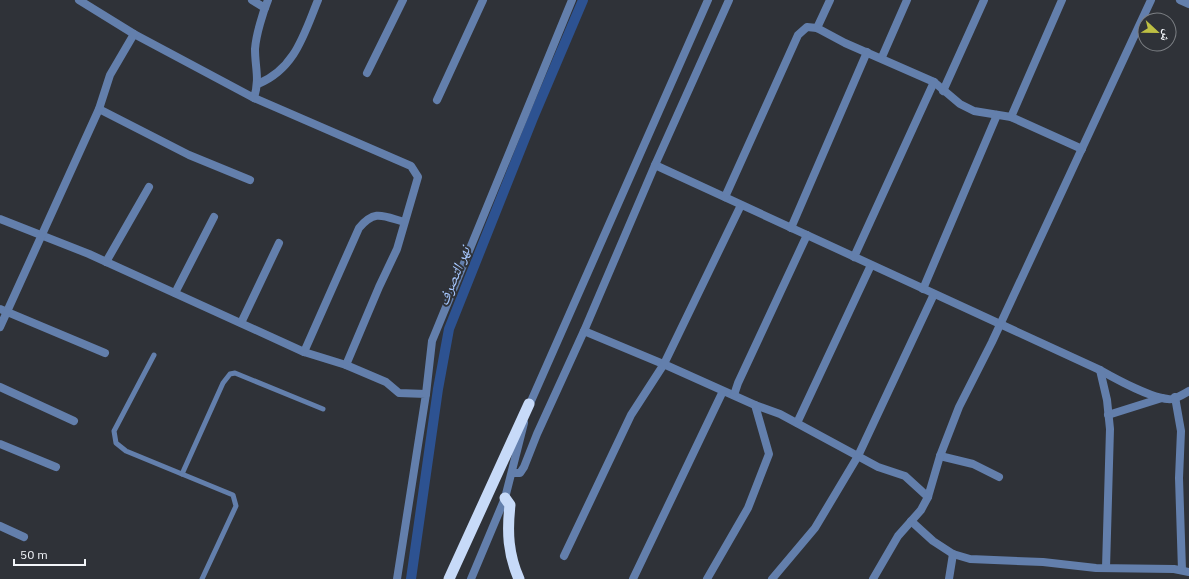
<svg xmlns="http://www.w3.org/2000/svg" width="1189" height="579" font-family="'IBM Plex Sans','Noto Naskh Arabic',sans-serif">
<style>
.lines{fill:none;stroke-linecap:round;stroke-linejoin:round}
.canal{stroke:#2d5291;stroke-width:10}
.service{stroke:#637fac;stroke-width:5}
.minor{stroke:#637fac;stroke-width:8}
.tertiary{stroke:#637fac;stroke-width:8}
.trunk{stroke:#c7daf8;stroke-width:11}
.labels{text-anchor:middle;stroke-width:4;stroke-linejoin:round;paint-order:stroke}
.water-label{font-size:15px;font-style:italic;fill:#a6c7fe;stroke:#2f3238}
</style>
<rect width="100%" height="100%" fill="#2f3238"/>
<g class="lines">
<path class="canal" d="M411 579 438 389 449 329 533 118 583 0"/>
<g class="service">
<path d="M154 355 114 431 116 443 126 451 233 495 236 506 202 579"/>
<path d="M182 474 223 383 230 374 235 373 323 409"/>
</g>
<g class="minor">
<path d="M79 0 134 34 254 98C260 78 255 68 255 49 256 35 263 12 268 0"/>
<path d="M252 0 265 8"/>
<path d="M1180 0 1189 4"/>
<path d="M817 28 830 0"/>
<path d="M882 57 907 0"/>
<path d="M367 73 403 0"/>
<path d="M258 84C295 69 304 34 318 0"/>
<path d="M943 91 984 0"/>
<path d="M254 98 411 166 418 177 397 249 379 287 346 365"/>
<path d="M437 100 483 0"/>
<path d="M99 109 189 155 250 180"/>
<path d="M1011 117 1062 0"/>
<path d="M655 165 1100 370C1114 378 1156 401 1172 399 1177 398 1184 394 1189 391"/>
<path d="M725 197 798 35 807 27 817 28 845 43 934 82 960 104 974 111 1011 117 1082 149"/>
<path d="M0 219 89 254 304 352 346 365 386 382 399 393 426 394 397 579"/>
<path d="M791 228 867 52"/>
<path d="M854 257 934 82"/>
<path d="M106 262 149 187"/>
<path d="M923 289 997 115"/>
<path d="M175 293 214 217"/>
<path d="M0 309 105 353"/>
<path d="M241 323 279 243"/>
<path d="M0 327 99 109 110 75 134 34"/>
<path d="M584 331 668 366 755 405 780 414 878 467 905 476 928 497"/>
<path d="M304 352 359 228C375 209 383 216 404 222"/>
<path d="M1100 370 1107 400 1110 429 1106 568"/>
<path d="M0 387 74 421"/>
<path d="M426 394 432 341 572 0"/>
<path d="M734 395 738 383 807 235"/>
<path d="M1175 397 1181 431 1179 478 1182 570"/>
<path d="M1108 415 1162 398"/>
<path d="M797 423 871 265"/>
<path d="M0 444 56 467"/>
<path d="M940 456 973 464 999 477"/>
<path d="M512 473H520L524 467 537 434 584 331 655 165 729 0"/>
<path d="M911 521 933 541 953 554 970 559 1043 562 1096 568 1174 569 1189 572"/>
<path d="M0 526 24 537"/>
<path d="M564 556 631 415 664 364 741 205"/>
<path d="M633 579 723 391"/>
<path d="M707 579 748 508 769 454 755 405"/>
<path d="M772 579 815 528 858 456 934 294"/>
<path d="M873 579 898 536 921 510 928 497 940 456 959 407 992 342 1151 0"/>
<path d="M949 579 953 554"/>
</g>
<g class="tertiary">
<path d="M528 408 708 0"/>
<path d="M471 579 505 498 524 423"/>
</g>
<g class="trunk">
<path d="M505 498 510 505C507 532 508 554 519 579"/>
<path d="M449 579 529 404"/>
</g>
</g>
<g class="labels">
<g class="water-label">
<text transform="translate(454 276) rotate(-68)" y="5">نهر التصرف</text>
</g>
</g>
<g transform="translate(1157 32) rotate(112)"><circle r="19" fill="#2f3238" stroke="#7d8085"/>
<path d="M0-3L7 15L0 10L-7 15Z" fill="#bdbf43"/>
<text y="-6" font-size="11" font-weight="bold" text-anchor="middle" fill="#f2f5f9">ش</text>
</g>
<path d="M14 559v6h71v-6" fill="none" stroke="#f2f5f9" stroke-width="2"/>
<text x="20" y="559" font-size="12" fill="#f2f5f9" stroke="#2f3238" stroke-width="3" paint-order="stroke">50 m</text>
</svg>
